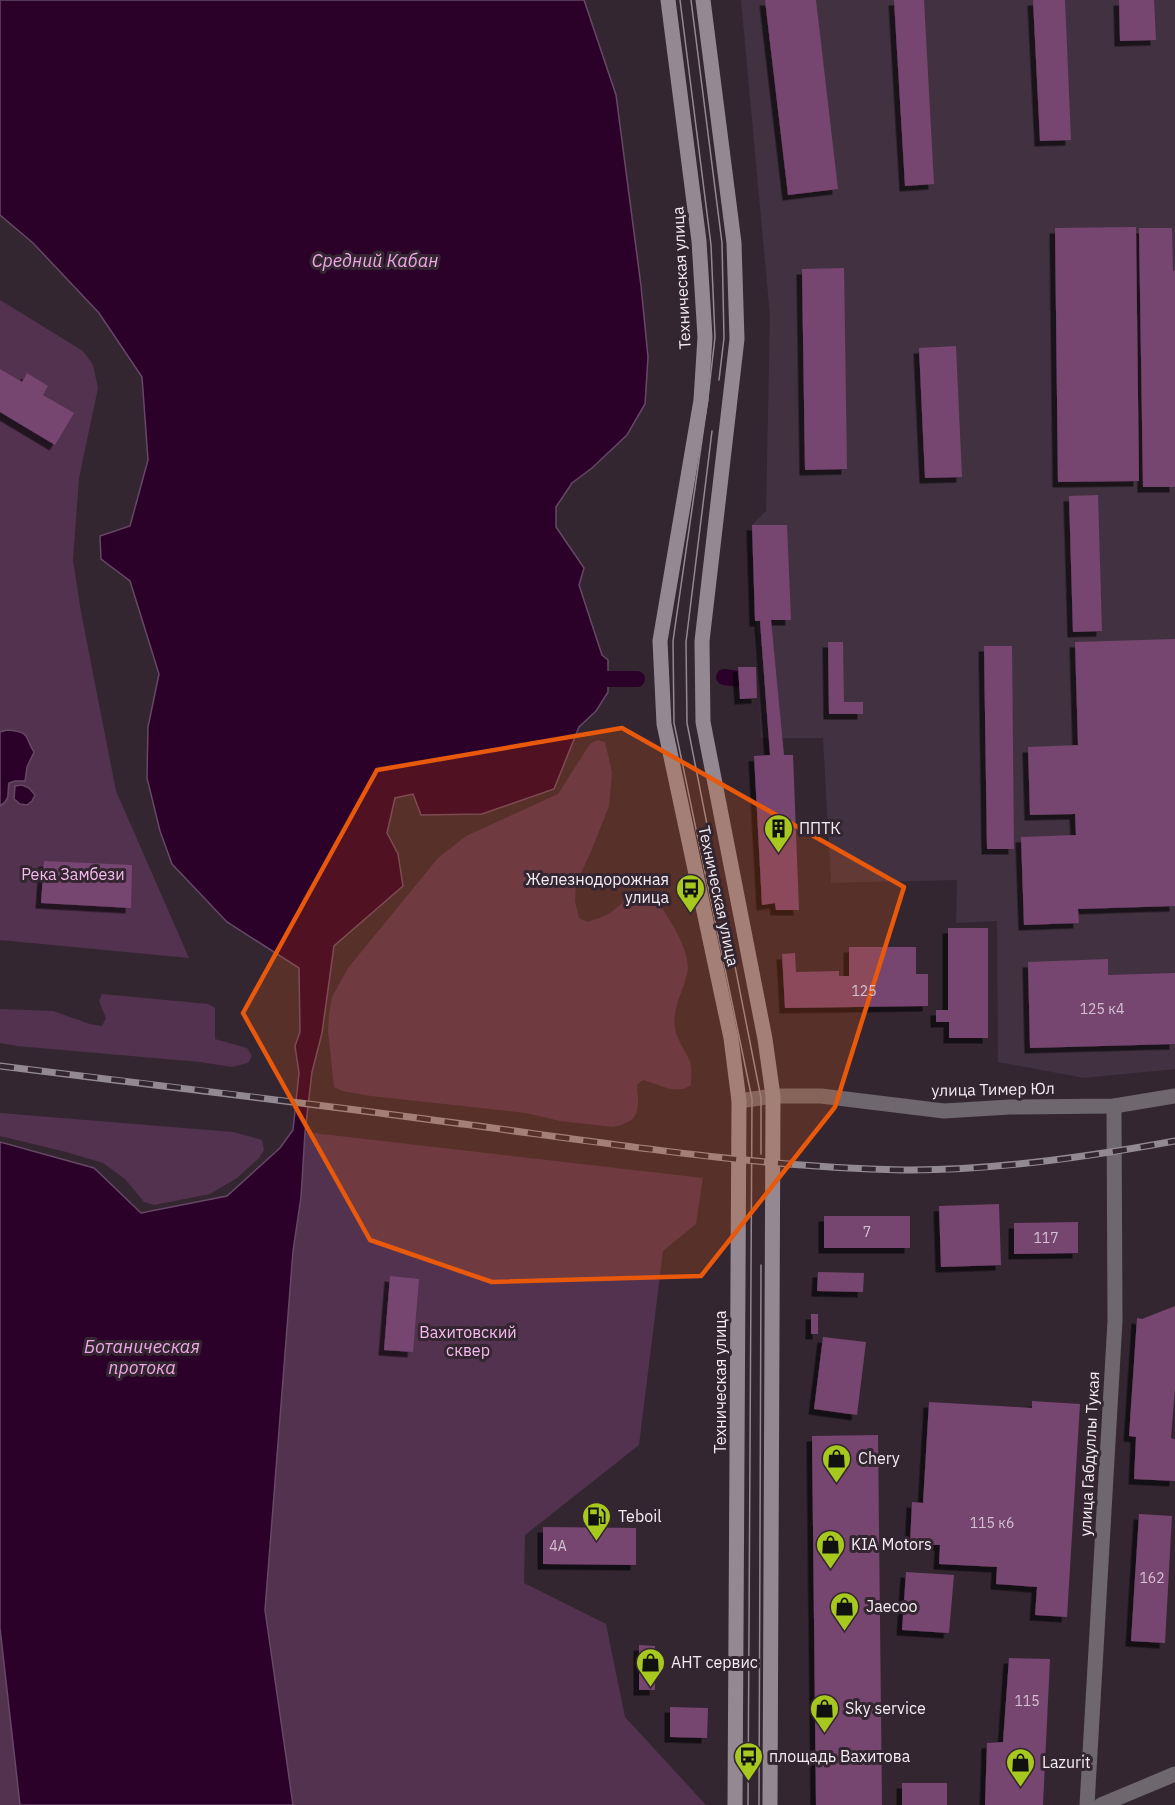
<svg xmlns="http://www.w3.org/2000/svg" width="1175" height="1805" font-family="'IBM Plex Sans',sans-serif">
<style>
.built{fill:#423140}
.green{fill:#53324f}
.water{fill:#2b0029;stroke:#674766;stroke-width:1.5}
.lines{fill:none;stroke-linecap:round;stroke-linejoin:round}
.canal{stroke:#2b0029;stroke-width:16}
.building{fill:#764570;filter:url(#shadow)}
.minor{stroke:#6e676d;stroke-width:15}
.tertiary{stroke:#6e676d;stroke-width:15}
.secondary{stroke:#948992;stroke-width:15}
.tram{stroke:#938992;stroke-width:1.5}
.rail-casing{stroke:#938992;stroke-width:7}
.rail{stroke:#332631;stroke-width:4.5;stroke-dasharray:14;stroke-linecap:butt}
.marked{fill:#e8590c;fill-opacity:0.2;stroke:#e8590c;stroke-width:4.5;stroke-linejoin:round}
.labels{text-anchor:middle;stroke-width:6;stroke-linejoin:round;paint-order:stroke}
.number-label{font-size:14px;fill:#d4c2d2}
.street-label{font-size:16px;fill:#f4ecf3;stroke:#332631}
.poi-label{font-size:16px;fill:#f4ecf3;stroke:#332631;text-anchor:start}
.park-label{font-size:16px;fill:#f8bbf0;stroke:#332631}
.water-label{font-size:18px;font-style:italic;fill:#f1a6e7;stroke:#332631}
</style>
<defs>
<filter id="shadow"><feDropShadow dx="-5.5" dy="5.5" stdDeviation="0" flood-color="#0009"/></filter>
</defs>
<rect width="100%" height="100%" fill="#332631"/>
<path class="built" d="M741 0H1175V1069L1084 1078 998 1062 997 921 956 923 957 880 831 883 823 738H761L752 525 766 511 770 316Z"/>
<g class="green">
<path d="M0 300 83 351 93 365 98 388 79 478 73 560 81 612 116 791 189 958 0 940Z"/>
<path d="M598 740 605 742 612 772 609 806 590 854 576 883 575 901 579 918 588 922C595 919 605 917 611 912 625 902 632 890 650 891 664 911 693 950 687 974 683 993 672 1007 675 1028 677 1041 686 1050 690 1062 692 1069 691 1078 691 1085 676 1096 659 1084 643 1080L637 1085C639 1110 641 1121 613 1127L560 1121 526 1113 371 1096 342 1091 334 1087 328 1031 329 1014 332 997 348 968 438 858 466 836 558 794 586 750 591 743Z"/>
<path d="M102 994 208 1004 215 1008V1039L247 1048 252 1056 248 1063 232 1067 200 1062 17 1046 0 1043V1009L53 1011 90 1024 102 1026 106 1018 99 1001Z"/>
<path d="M0 1113 233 1132 262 1140 264 1150 259 1158 237 1178 210 1194 154 1205 144 1202 125 1179 103 1163 66 1152 0 1136Z"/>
<path d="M305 1132 703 1178 696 1224 663 1251 639 1445 525 1535 524 1583 606 1624 625 1717 706 1805H293L265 1610 293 1251 301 1197Z"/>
<path d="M0 1628 20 1805H0Z"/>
</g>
<g class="water">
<path d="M0 0H584L616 95 641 286 648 357 645 404 627 435 592 468 572 483 556 507V527L584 568 579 585 602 655 608 660V692L596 711 579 727 554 789 482 814 421 815 413 794 395 798 387 833 398 854 403 886 334 946 322 1033 312 1072 305 1132 301 1197 293 1251 265 1610 293 1805H20L0 1628V1142L94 1168 141 1213 227 1196 280 1148 293 1130 299 1073 295 1046 300 1032 299 968 227 922 172 864 160 831 147 778 148 727 159 674 130 581 101 559 100 536 130 526 148 460 142 377 99 313 33 243 0 215Z"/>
<path d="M7 730C32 732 24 737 34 752L27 767 25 781H15L9 783C7 794 11 799 0 806V732Z"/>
<path d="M22 785 29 788 35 795 32 801 27 805 20 804 14 799 15 786Z"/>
</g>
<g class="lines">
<g class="canal">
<path d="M724 677 739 679"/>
<path d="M608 679H637"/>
</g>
</g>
<g class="building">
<path d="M765 0H816L838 189 788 195Z"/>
<path d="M894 0H924L934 184 905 186Z"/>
<path d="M1033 0H1065L1071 140 1040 141Z"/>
<path d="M1119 0H1154L1156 40 1120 41Z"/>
<path d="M1136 227 1139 481 1058 482 1055 228Z"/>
<path d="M1139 228H1172L1173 271 1175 270V487H1143Z"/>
<path d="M844 268 847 469 805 470 802 269Z"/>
<path d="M956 346 962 477 925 478 919 348Z"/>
<path d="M0 369 22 382 27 373 48 386 43 395 74 413 55 445 0 412Z"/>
<path d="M1098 495 1102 631 1073 632 1069 496Z"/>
<path d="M752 525H787L791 620H771L784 755H793L799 910H776L775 903 762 905 754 756 770 755 760 621H755Z"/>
<path d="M1175 639V906L1078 909 1079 923 1024 925 1021 837 1076 835 1075 814 1030 815 1028 747 1078 745 1075 642Z"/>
<path d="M828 642H843L844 702H863V714H829Z"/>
<path d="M984 646H1012L1014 849H987Z"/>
<path d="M738 667H756L757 698 740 699Z"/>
<path d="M44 861 132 865 131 908 41 903Z"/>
<path d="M948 928H988V1038H949V1022H936V1010H948Z"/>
<path d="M849 947H916V974H928V1006L785 1008 782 954 795 953 796 972 839 971V976H849Z"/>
<path d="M1108 959V975L1175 973V1044L1030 1048 1028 962Z"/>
<path d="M999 1204 1001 1265 941 1267 939 1206Z"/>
<rect x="824" y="1216" width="86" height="32"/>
<path d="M1078 1222V1253L1014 1254V1223Z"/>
<path d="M818 1272 864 1273 863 1292 817 1291Z"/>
<path d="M390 1276 419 1279 413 1352 384 1350Z"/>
<path d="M1175 1306V1388L1171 1438 1175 1439V1481L1134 1479 1136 1437 1129 1436 1137 1318 1142 1319Z"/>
<rect x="811" y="1314" width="7" height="20"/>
<path d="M823 1337 866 1342 857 1415 814 1409Z"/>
<path d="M1032 1401 1080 1404 1067 1617 1035 1615 1037 1587 996 1584 997 1567 939 1564 940 1545 910 1544 912 1502 923 1503 929 1402 1032 1408Z"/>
<path d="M878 1435 882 1805H816L812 1436Z"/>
<path d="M1139 1514 1172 1516 1165 1643 1131 1641Z"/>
<path d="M543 1527 636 1528V1565L543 1564Z"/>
<path d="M906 1572 954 1575 949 1633 902 1630Z"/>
<path d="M639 1645 655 1646V1690H639Z"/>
<path d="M1009 1658 1050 1659 1043 1805H985L987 1743 1003 1742Z"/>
<path d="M670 1707 708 1708 707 1738 670 1737Z"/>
<rect x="902" y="1783" width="45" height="22"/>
</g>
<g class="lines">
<path class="minor" d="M1101 1805 1175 1774"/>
<g class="tertiary">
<path d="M739 1101 773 1096H821L944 1111 1010 1107 1114 1106 1175 1096"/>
<path d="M1087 1805 1115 1321 1114 1106"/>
</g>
<g class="secondary">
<path d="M668 0 699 241 705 337 701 400 660 641 664 724 731 1038 739 1101 735 1805"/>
<path d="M703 0 734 243 737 339 702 641 703 722 765 1039 773 1096 770 1805"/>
</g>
<g class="tram">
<path d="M680 0 711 245 715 337 708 398 673 641 674 723 752 1099 748 1805"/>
<path d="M691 0 722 243 724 338 719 380"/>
<path d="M712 431 686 642 687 723 761 1098V1154"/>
<path d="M759 1805 761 1265"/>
</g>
<defs>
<path id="rail" d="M0 1066C150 1084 299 1102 448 1122 600 1142 751 1167 903 1170 992 1171 1088 1157 1175 1141"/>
</defs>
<use href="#rail" class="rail-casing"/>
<use href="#rail" class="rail"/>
</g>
<path class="marked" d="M622 728 904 887 835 1107 701 1276 492 1282 370 1240 243 1013 377 770Z"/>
<defs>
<symbol id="building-pin" viewBox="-11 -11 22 30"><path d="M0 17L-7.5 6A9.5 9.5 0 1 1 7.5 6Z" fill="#a7c81f" stroke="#332631"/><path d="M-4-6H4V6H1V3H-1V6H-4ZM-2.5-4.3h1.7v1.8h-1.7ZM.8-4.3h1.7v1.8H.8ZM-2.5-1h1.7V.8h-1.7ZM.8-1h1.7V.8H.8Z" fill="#111"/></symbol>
<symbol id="bus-pin" viewBox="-11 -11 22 30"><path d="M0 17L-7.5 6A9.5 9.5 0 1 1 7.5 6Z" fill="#a7c81f" stroke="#332631"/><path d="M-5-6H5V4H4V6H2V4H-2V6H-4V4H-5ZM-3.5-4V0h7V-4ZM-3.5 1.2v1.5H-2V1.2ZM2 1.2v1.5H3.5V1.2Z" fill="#111"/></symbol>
<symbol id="shop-pin" viewBox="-11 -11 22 30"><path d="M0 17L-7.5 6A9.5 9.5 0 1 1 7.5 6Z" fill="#a7c81f" stroke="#332631"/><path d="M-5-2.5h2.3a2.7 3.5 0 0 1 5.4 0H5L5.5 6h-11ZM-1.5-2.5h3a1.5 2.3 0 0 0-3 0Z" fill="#111"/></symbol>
<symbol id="fuel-pin" viewBox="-11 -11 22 30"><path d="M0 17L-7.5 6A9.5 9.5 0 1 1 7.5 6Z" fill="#a7c81f" stroke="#332631"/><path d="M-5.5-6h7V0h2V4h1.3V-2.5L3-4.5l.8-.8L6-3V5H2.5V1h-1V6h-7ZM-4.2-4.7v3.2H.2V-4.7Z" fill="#111"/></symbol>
</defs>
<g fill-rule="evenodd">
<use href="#building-pin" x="762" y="812" width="33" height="45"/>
<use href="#bus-pin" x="674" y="872" width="33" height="45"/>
<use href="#shop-pin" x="820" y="1442" width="33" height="45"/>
<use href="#fuel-pin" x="580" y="1500" width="33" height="45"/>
<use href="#shop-pin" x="814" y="1528" width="33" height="45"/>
<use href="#shop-pin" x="828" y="1590" width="33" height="45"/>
<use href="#shop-pin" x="634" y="1646" width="33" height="45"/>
<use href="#shop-pin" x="808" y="1692" width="33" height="45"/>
<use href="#bus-pin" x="732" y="1740" width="33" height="45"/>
<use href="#shop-pin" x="1004" y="1746" width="33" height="45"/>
</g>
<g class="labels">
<g class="number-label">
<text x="864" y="996">125</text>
<text x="1102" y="1014">125 к4</text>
<text x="867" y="1237">7</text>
<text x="1046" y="1243">117</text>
<text x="992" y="1528">115 к6</text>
<text x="558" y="1551">4А</text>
<text x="1152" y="1583">162</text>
<text x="1027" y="1706">115</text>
</g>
<g class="street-label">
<text transform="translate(681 278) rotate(-93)" y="6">Техническая улица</text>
<text transform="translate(719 896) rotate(78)" y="6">Техническая улица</text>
<text transform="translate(993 1089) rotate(-1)" y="6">улица Тимер Юл</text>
<text transform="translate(720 1382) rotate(-90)" y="6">Техническая улица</text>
<text transform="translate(1089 1454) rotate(-87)" y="6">улица Габдуллы Тукая</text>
</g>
<g class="poi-label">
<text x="799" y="834">ППТК</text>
<text x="669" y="885" text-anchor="end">Железнодорожная<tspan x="669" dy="18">улица</tspan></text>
<text x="858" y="1464">Chery</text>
<text x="618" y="1522">Teboil</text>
<text x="851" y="1550">KIA Motors</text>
<text x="866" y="1612">Jaecoo</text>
<text x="671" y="1668">АНТ сервис</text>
<text x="845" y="1714">Sky service</text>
<text x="769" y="1762">площадь Вахитова</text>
<text x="1042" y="1768">Lazurit</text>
</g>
<g class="park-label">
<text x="73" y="880">Река Замбези</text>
<text x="468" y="1338">Вахитовский<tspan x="468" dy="18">сквер</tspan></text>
</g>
<g class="water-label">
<text x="375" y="267">Средний Кабан</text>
<text x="142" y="1353">Ботаническая<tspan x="142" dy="21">протока</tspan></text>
</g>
</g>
</svg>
